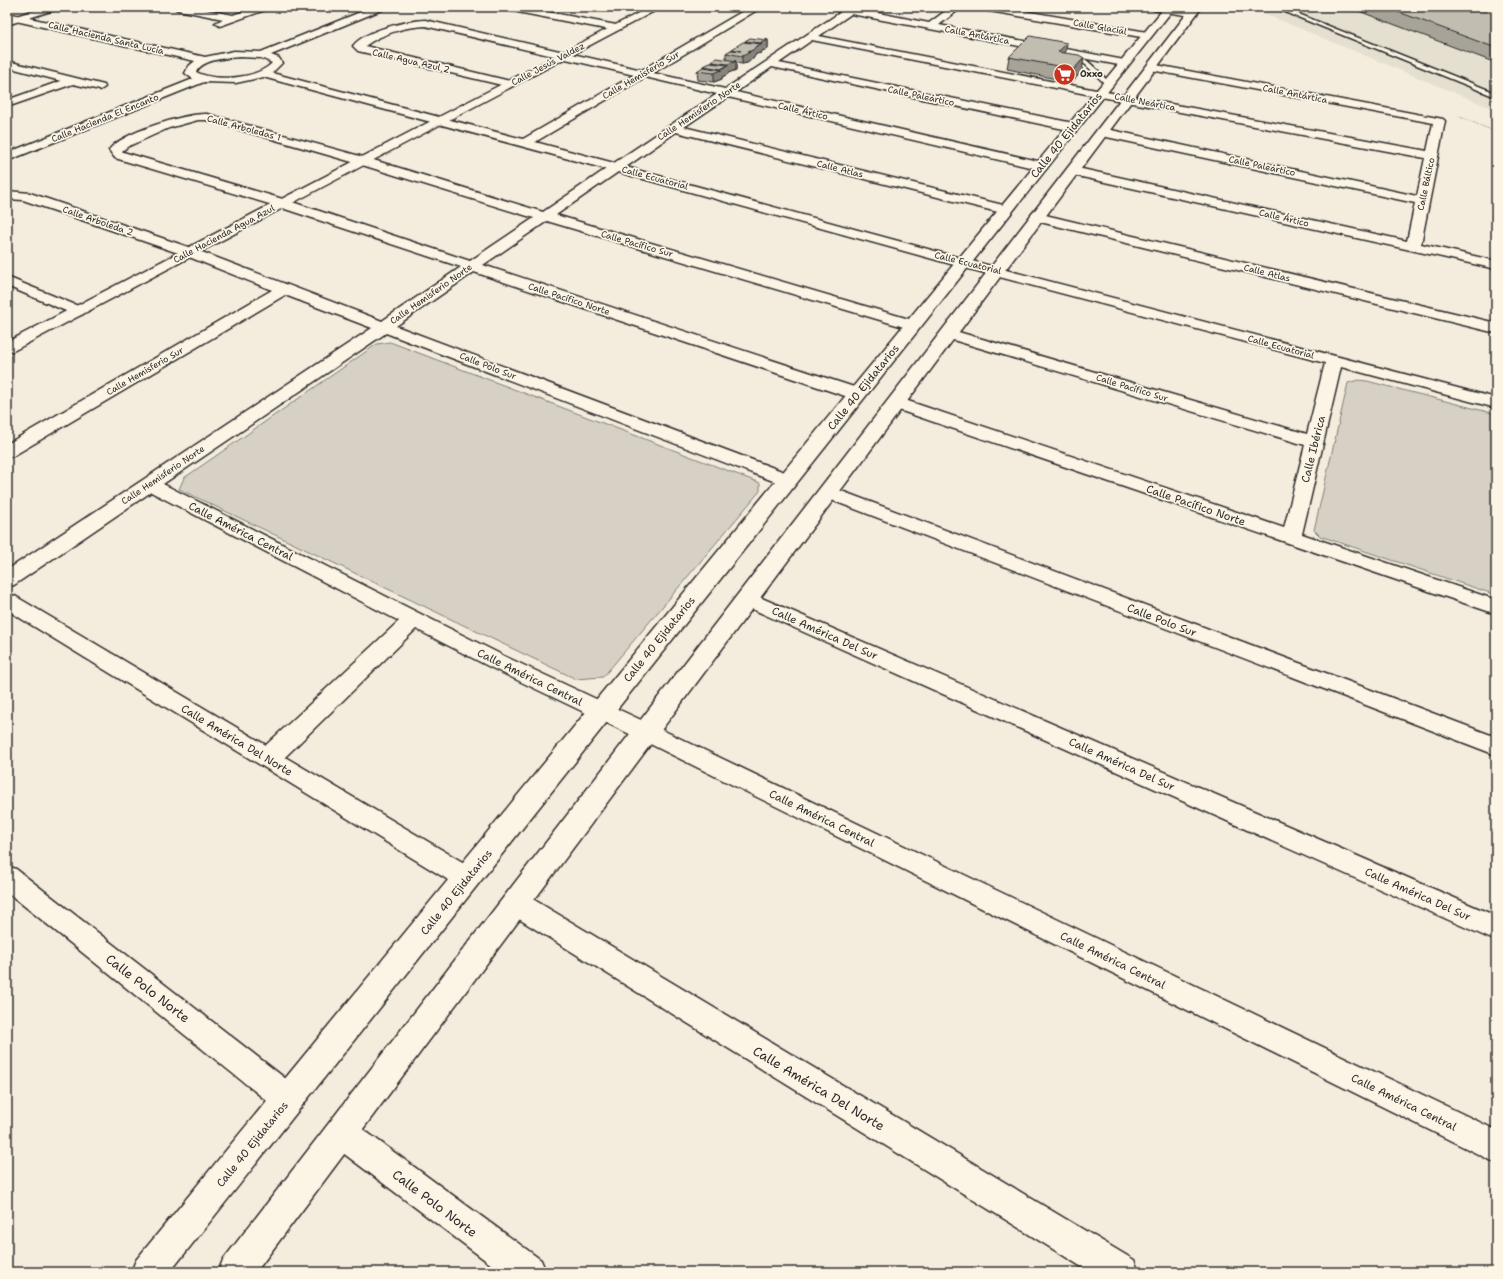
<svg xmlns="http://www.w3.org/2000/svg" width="1503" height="1279" font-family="'Shantell Sans',sans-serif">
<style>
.built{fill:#e5dfd0}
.green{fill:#d6d1c4;stroke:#807e78}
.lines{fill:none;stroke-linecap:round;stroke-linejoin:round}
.service-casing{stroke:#2b2b2b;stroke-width:3}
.minor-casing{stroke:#2b2b2b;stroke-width:3}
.tertiary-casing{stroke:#2b2b2b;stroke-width:3}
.secondary-casing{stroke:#2b2b2b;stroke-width:3}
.path{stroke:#2b2b2b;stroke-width:1;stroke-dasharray:0.5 1.5;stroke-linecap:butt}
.service{fill:#fcf5e5;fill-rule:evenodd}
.minor{fill:#fcf5e5;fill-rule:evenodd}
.tertiary{fill:#fcf5e5;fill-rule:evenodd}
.secondary{fill:#fcf5e5;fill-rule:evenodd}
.wall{fill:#a7a398;stroke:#2b2b2b}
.shaded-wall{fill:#88847c;stroke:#2b2b2b}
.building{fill:#c2bdb1;stroke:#2b2b2b}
.labels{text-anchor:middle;stroke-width:3.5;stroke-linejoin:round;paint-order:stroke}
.far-street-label{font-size:9px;fill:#2b2b2b;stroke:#fcf5e5}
.far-poi-label{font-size:9px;font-weight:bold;fill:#2b2b2b;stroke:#fcf5e5;text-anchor:start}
.street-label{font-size:11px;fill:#2b2b2b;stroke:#fcf5e5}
.near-street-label{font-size:13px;fill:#2b2b2b;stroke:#fcf5e5}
</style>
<rect width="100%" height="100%" fill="#f4edde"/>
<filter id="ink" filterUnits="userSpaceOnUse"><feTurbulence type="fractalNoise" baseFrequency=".025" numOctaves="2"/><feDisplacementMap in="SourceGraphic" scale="8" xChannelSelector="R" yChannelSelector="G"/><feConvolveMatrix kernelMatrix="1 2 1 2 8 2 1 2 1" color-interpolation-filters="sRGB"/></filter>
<g filter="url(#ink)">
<path class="built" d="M1248 7H1496V110Z"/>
<g class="green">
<path d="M390 342 760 483V491L603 677 576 679 179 489 184 478 377 344Z"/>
<path d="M1358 380 1367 381 1496 414V595L1320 536 1314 530 1348 383Z"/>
</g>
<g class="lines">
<defs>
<g id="service">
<path d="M1273 7H1281L1496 93V97Z"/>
<path d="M1069 52C1081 51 1101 74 1110 83V85H1106L1086 65 1069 54Z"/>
</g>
<g id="minor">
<path d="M173 7H192L233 15 256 7H270L268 9 220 26 215 23 223 19 178 10Z"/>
<path d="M373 7H386L384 9 271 55 279 58 282 63 272 73 523 139 634 75 425 26C404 27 381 34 365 46L514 82 515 84 510 87 358 51 353 46C365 30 406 21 425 20L642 70 750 7H762L653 73 725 89 841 12 837 11 835 9 837 7H860L858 9 929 23 951 7H962L939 25 1124 60 1129 63 1124 66 851 14 819 36 1127 96 1427 151 1433 123 1151 70 1146 67 1151 64 1443 119 1445 121 1421 244 1496 261V269L1073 175 1069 174 1067 171 1069 168 1073 167 1407 241 1415 203 1102 136 1098 135 1096 132 1098 129 1102 128 1417 196 1425 158 1127 102 812 40 779 63 1073 123 1077 125 1079 127 1077 129 1073 131 772 67 736 92 1042 162 1046 163 1048 166 1046 169 1042 170 728 97 684 127 1011 207 1013 210 1011 213 1006 214 676 132 626 167 968 260 1496 398V408L1341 367 1302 534 1496 600V614L890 407 887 403 890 399 896 398 902 399 1284 528 1305 445 943 337 941 334 943 331 949 329 955 331 1307 434 1325 363 958 266 618 172 556 215 919 322 921 325 919 328 913 330 907 328 547 221 483 265 863 390 866 394 863 398 857 399 851 398 474 272 396 326 795 476 797 480 795 484 788 486 781 484 386 333 163 484 504 656 654 726 1496 1130V1163L638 738 488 666 416 629 285 757 476 870 480 878 476 886 467 889 458 886 7 610V594L15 596 266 745 399 621 151 492 14 585 7 587V570L372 328 285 295 13 456 7 457V444L272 290 184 255 23 200 7 199V191L30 193 194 249 382 321 461 267 276 206 115 158 109 150C121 133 186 113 207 114L367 158 543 212 606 169 263 77 236 83 204 82 7 161V153L193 79 185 73 189 66 195 61 7 19V13L205 57 234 51 261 52ZM240 57 261 58 272 63C257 79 215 82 196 72 203 59 226 58 240 57ZM645 77 717 94 614 163 535 142ZM198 120H206L359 164 534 218 470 261 286 200 123 152 122 151 127 147 169 128Z"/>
<path d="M502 7H522L616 25 621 28 616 31 507 10Z"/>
<path d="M978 7H1000L1147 32 1152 35 1147 38 983 10Z"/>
<path d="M1149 7C1161 7 1188 5 1196 13L1191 16 1154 10Z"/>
<path d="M7 61 104 85 105 87 100 90 73 84 7 107V100L61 81 7 67Z"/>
<path d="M1037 213 1496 323V333L1032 220 1030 217 1032 214Z"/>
<path d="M7 277 83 308 86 311 83 314 78 316 73 314 7 286Z"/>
<path d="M828 486 1496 737V755L821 496 818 492 821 488Z"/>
<path d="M748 592 1496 916V941L741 604 737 599 741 594Z"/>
<path d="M7 866 16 869 299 1089 304 1099 299 1109 288 1114 277 1109 7 892Z"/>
<path d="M516 892 526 895 1134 1260 1139 1272H1090L506 911 502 903 506 895Z"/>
<path d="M342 1118 353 1122 541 1260 546 1272H501L331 1144 326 1133 331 1122Z"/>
</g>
<g id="tertiary">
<path d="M44 7H59L57 9 7 25V19Z"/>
<path d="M650 7H662L13 351 7 353V342Z"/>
</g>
<g id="secondary">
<path d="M1165 7H1175L170 1272H131L136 1260Z"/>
<path d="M1192 7H1202L256 1272H218L223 1260Z"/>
</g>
</defs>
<use href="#service" class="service-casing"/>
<use href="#minor" class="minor-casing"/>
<use href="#tertiary" class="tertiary-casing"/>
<use href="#secondary" class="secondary-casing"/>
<path class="path" d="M1458 116 1496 132"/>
<use href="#service" class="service"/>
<use href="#minor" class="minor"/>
<use href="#tertiary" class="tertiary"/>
<use href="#secondary" class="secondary"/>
</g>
<g class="wall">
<path d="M713 7H733L728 10 713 8Z"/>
<path d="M1357 7H1496V63L1356 10Z"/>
<path d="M768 40V49L762 51 761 53 756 54 753 59 750 60V61L747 63 742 64 736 63V70L728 73V74L722 77V79L714 82 698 80 697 71 704 68V66L712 63V62L726 60V53L745 42V41Z"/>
<path d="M1065 53 1082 71 1072 82 1007 69 1009 57Z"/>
</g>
<g class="shaded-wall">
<path d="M727 7H733L728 10Z"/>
<path d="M768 40V49L762 51 761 53 756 54 753 59 750 60V61L747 63 742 64V56L756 46 761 45V43Z"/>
<path d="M1067 43 1065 55 1058 52Z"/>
<path d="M1084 58 1082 71 1072 82 1074 69Z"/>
<path d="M736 61V70L728 73V74L722 77V79L714 82V73L721 70V69L728 66V64Z"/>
</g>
<g class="building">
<path d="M1385 7H1496V48Z"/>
<path d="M1030 36 1067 43 1058 52 1079 55 1084 58 1074 69 1009 57Z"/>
<path d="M750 38 768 40 761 43 745 41Z"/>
<path d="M743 42 762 44 756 46 753 50 747 52H750L747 54 742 56 726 53 731 50 741 51 732 49Z"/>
<path d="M717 58 736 61 728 64 712 62Z"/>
<path d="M710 63 728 65 721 69 704 66Z"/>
<path d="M703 67 722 70 714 73 697 71Z"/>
</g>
</g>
<defs>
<symbol id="supermarket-disc" viewBox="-11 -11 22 22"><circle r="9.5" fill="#c8321e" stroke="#fcf5e5"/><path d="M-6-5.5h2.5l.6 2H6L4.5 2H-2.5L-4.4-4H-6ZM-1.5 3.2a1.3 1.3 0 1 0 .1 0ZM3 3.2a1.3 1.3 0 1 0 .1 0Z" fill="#fff"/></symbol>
</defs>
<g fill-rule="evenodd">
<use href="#supermarket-disc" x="1052" y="62" width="25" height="25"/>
</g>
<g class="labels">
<g class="far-street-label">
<text transform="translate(1100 27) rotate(10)" y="3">Calle Glacial</text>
<text transform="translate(977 35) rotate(11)" y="3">Calle Antártica</text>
<text transform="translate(106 38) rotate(13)" y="3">Calle Hacienda Santa Lucía</text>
<text transform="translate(411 61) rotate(13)" y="3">Calle Agua Azul 2</text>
<text transform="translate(548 64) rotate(-28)" y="3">Calle Jesús Valdez</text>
<text transform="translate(641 75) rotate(-30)" y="3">Calle Hemisferio Sur</text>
<text transform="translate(1295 94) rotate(11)" y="3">Calle Antártica</text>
<text transform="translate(921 96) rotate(12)" y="3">Calle Paleártico</text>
<text transform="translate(1145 102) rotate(11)" y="3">Calle Neártica</text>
<text transform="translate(699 111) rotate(-34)" y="3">Calle Hemisferio Norte</text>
<text transform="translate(803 111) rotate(13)" y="3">Calle Ártico</text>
<text transform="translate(105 118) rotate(-22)" y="3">Calle Hacienda El Encanto</text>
<text transform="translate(244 128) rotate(15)" y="3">Calle Arboledas 1</text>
<text transform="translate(1262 166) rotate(12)" y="3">Calle Paleártico</text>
<text transform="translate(840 169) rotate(14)" y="3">Calle Atlas</text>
<text transform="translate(655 178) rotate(15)" y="3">Calle Ecuatorial</text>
<text transform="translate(1426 184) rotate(-78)" y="3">Calle Báltico</text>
<text transform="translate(1284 218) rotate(13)" y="3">Calle Ártico</text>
<text transform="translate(98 221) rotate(19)" y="3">Calle Arboleda 2</text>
<text transform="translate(224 234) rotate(-28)" y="3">Calle Hacienda Agua Azul</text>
<text transform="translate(637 244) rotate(16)" y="3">Calle Pacífico Sur</text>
<text transform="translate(968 263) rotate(14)" y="3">Calle Ecuatorial</text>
<text transform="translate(1267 273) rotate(14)" y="3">Calle Atlas</text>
<text transform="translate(431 294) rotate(-35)" y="3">Calle Hemisferio Norte</text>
<text transform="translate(569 299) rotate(18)" y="3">Calle Pacífico Norte</text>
<text transform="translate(1281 347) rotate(15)" y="3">Calle Ecuatorial</text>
<text transform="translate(488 366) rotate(21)" y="3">Calle Polo Sur</text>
<text transform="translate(145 371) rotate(-30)" y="3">Calle Hemisferio Sur</text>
<text transform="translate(1132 388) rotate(17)" y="3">Calle Pacífico Sur</text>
<text transform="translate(163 475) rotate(-34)" y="3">Calle Hemisferio Norte</text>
</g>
<g class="far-poi-label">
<text x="1080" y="77">Oxxo</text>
</g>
<g class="street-label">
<text transform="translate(1066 135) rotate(-51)" y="4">Calle 40 Ejidatarios</text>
<text transform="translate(863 387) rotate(-51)" y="4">Calle 40 Ejidatarios</text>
<text transform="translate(1313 449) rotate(-76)" y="4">Calle Ibérica</text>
<text transform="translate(1196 505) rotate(19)" y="4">Calle Pacífico Norte</text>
<text transform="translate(241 531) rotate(27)" y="4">Calle América Central</text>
<text transform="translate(1162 620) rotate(21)" y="4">Calle Polo Sur</text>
<text transform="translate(825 633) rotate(24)" y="4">Calle América Del Sur</text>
<text transform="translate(659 639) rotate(-51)" y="4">Calle 40 Ejidatarios</text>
<text transform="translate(530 677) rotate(26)" y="4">Calle América Central</text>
<text transform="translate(237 740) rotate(31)" y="4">Calle América Del Norte</text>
<text transform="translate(1122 764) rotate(24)" y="4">Calle América Del Sur</text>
<text transform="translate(822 818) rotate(26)" y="4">Calle América Central</text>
<text transform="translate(456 892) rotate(-51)" y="4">Calle 40 Ejidatarios</text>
<text transform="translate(1418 894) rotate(24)" y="4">Calle América Del Sur</text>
<text transform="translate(1113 960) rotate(26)" y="4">Calle América Central</text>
<text transform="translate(1404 1102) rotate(26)" y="4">Calle América Central</text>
<text transform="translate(252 1144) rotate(-51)" y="4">Calle 40 Ejidatarios</text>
</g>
<g class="near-street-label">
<text transform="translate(148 988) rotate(38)" y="5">Calle Polo Norte</text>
<text transform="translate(819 1088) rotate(31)" y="5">Calle América Del Norte</text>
<text transform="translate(435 1203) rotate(37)" y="5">Calle Polo Norte</text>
</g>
</g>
<rect width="1503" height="1279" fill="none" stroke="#fcf5e5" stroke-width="24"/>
<rect x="12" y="12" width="1479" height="1255" fill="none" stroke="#2b2b2b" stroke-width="1.5" filter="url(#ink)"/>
</svg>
